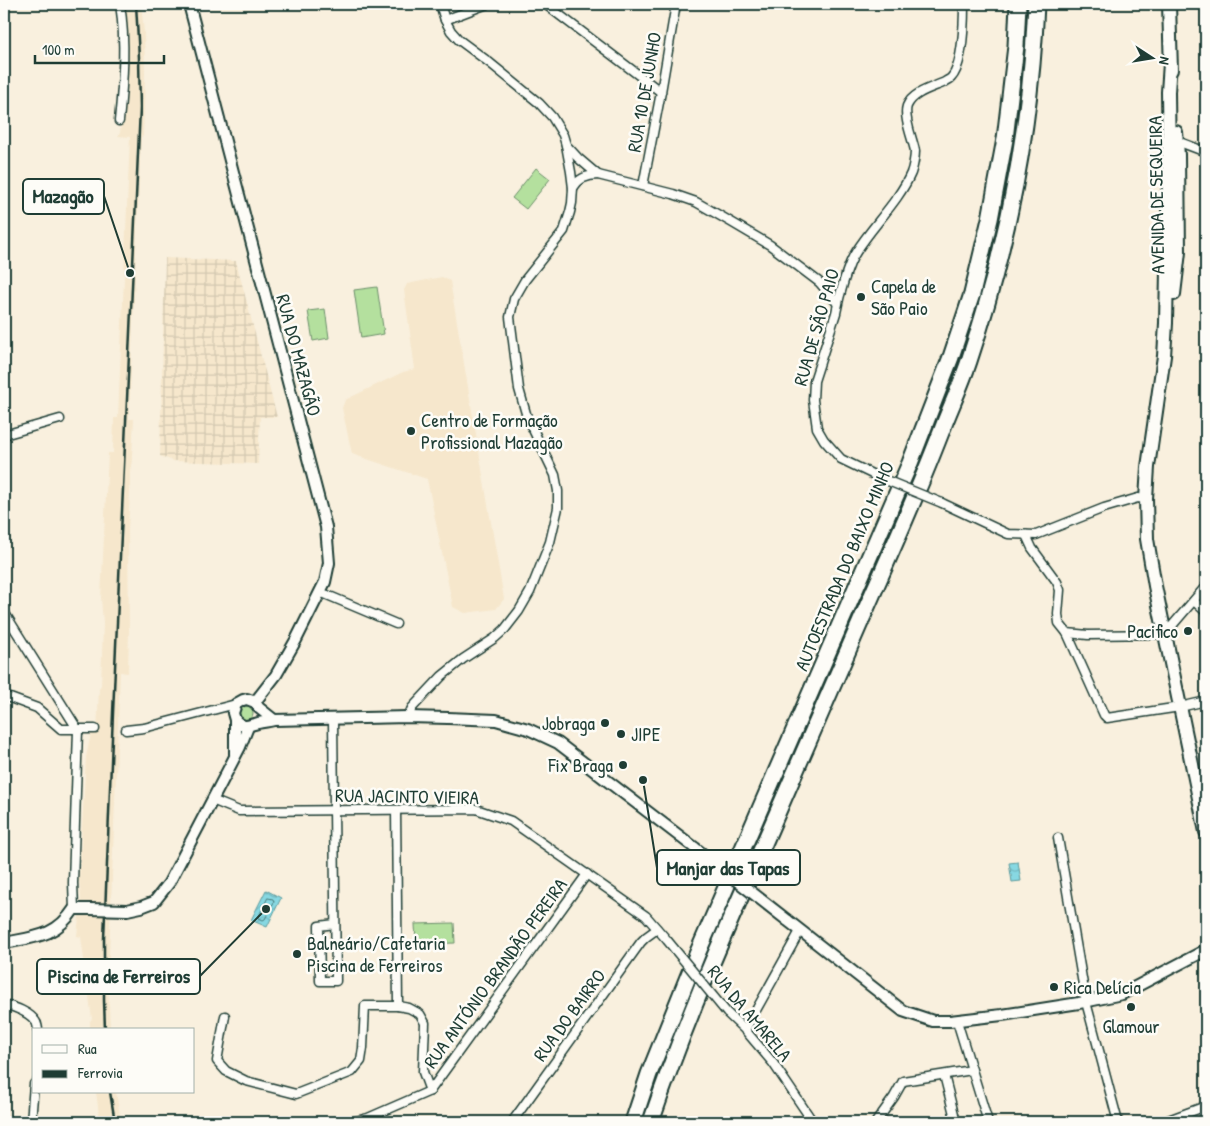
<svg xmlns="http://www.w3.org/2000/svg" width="1210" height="1126" font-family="'Patrick Hand',sans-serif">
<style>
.built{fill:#f6e7cc}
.industrial{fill:url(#industrial-grid)}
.green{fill:#b4e09e;stroke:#6a8e69}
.water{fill:url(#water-waves);stroke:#5d9a9c}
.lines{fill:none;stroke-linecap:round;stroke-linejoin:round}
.shore{stroke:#497b7a;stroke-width:1}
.minor-casing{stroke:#1f3d34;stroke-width:11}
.tertiary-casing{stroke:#1f3d34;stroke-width:14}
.primary-casing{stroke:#1f3d34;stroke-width:16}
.motorway-casing{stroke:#1f3d34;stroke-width:19}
.minor{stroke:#fdfcf7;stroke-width:8}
.tertiary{stroke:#fdfcf7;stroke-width:10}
.primary{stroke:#fdfcf7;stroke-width:12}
.motorway{stroke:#fdfcf7;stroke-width:15}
.rail{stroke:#1f3d34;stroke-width:2.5}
.minor-bridge-casing{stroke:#1f3d34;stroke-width:11;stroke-linecap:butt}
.tertiary-bridge-casing{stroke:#1f3d34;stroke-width:14;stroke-linecap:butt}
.minor-bridge{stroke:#fdfcf7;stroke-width:8}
.tertiary-bridge{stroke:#fdfcf7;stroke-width:10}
.poi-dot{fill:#1f3d34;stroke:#fdfcf7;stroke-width:2}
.labels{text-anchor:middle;stroke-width:5;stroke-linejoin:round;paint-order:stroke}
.street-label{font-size:19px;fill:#1f3d34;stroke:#fdfcf7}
.poi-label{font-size:19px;fill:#1f3d34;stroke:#fdfcf7;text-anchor:start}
.leader{fill:none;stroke:#1f3d34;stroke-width:2}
.callout-dot{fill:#1f3d34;stroke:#fdfcf7;stroke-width:2}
.callout{fill:#fdfcf7;stroke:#1f3d34;stroke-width:2}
.callout-label{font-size:20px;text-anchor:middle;font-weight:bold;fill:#1f3d34}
</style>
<defs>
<pattern id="industrial-grid" width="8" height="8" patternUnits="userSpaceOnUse" patternTransform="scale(1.25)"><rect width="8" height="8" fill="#f6e7cc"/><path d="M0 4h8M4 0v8" fill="none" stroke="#d2c7b0"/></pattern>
<pattern id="water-waves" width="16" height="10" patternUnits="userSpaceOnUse" patternTransform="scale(1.25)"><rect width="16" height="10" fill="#87d8e2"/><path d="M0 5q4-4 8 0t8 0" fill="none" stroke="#74bac2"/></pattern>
</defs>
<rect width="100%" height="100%" fill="#f9f0de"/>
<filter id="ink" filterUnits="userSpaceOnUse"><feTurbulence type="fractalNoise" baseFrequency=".02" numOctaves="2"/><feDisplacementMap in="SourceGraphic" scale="10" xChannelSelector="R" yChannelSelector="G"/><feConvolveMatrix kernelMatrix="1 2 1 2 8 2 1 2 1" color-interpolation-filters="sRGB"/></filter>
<g filter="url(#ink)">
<g class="built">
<path d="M123 4H141L144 32 145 74 143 136 141 137 129 419H134L128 529 129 631 128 673 120 672 108 980 110 1030H90V1021L92 1019 81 937 77 936 81 898 79 879 86 757 91 734 97 732 99 689 101 685 103 623 101 598 108 453H113L114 418H118L130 137 118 136 120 133 125 87Z"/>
<path d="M442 277 450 281 504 599 496 609 465 613 453 607 427 479 352 454 342 408 345 400 403 372 415 369 404 290 407 284Z"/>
<path d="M96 1092H116L121 1122H100Z"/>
</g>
<path class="industrial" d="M165 258 236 261 277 417H260L258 464 173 461 160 456Z"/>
<g class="green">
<path d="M536 168 550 179 526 209 512 198Z"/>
<path d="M377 287 384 334 361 338 354 290Z"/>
<path d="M325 309 329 338 313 341 308 311Z"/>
<circle cx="246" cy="713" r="7"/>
<path d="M454 923 455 943 416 944 415 924Z"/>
</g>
<g class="water">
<path d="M1018 862 1021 881 1012 882 1009 863Z"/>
<path d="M266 890 281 898 267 927 251 920Z"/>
</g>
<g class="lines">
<path class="shore" d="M268 898 273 899 274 902 265 919 263 920 259 918V916Z"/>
<defs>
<g id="minor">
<path d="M545 4 661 92"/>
<path d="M445 20 487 4"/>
<path d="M119 121C123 82 126 43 120 4"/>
<path d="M1177 141 1206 152"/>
<path d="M566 145 578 158 598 175 673 194 696 202 731 222 770 245 819 282 837 303"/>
<path d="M643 186 661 92 676 4"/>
<path d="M573 188C578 179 587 175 598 175"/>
<path d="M4 435 60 419"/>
<path d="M876 476 841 459 824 440 817 428 813 400 814 381 836 313C839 297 847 265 856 252 872 226 899 201 911 173 913 168 915 157 915 151 913 140 903 117 907 106 913 92 932 88 945 82 947 80 949 80 951 78 963 66 964 20 964 4"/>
<path d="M942 503 1008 534 1036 535 1104 508 1138 498 1146 499"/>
<path d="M1026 535 1032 548 1057 582 1060 590 1058 614 1059 623 1067 633 1104 715 1107 718 1180 707 1206 701"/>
<path d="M320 592 396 624"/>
<path d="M1194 601 1206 612"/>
<path d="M4 612 78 730"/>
<path d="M1067 633 1088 635 1165 634 1206 586"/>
<path d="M4 697 10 698 37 708 61 729H95"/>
<path d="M408 717 412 708 442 676 463 659 495 638 505 629 519 611 530 592 550 542 558 508V491L555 475 527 417 519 389 510 317 514 299 525 280 564 231 570 212 572 203 573 188 571 172 566 145 563 135 552 117 539 103 490 63 459 40 451 31 445 20 440 4"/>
<path d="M333 720C334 807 335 894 336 981H320L319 926 335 924"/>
<path d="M126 730 144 728 236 704"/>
<path d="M212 800 239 811 476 809 511 821 646 916 667 940"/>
<path d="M1058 838 1086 1002 1118 1122"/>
<path d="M74 909 73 883 78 730"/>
<path d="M4 1004C14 1007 30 1012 36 1022 37 1023 38 1029 38 1030"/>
<path d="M398 1006 409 1008 420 1014 425 1023 423 1072 430 1091"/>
<path d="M727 1013 745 1030 773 1063 813 1122"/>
<path d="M225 1016 217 1061 226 1071 246 1081 296 1094 352 1072 361 1061 363 1048 365 1006H398L396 810"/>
<path d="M957 1021 988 1122"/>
<path d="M745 1030 800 931"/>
<path d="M944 1075 956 1122"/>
<path d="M430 1091 587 874"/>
<path d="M31 1122 34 1084"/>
<path d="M351 1122 368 1118 430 1091"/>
<path d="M512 1122 641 942 646 937 657 929"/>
<path d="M876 1122 894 1097 903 1081 972 1070"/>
<path d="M1163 1122 1206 1106"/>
</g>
<g id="tertiary">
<path d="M189 4 326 527 329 563 325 582 296 640 276 675 255 702"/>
<path d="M274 720 259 708 255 702 247 699 243 700 236 704 233 713 235 720C245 729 246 726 258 723 263 722 269 721 274 720L408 717 448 718 496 720 528 729 558 743 695 848"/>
<path d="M235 754V720"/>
<path d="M127 910 141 907 154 902 169 883 240 747 248 727"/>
<path d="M787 920 903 1011 933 1021H950L1002 1015 1079 1003 1122 994 1206 950"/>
<path d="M4 943C34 937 56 937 74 909H90"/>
</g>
<g id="primary">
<path d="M1169 4 1171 70"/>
<path d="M1170 63 1168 92 1169 165 1166 323 1164 356 1148 467 1146 499 1147 539 1155 586 1206 832"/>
<path d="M1174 294 1179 252 1178 155 1176 132"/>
</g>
<g id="motorway">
<path d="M633 1122 649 1074 698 952 910 463 951 357 972 294 990 219 1005 139 1016 46 1018 4"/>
<path d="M651 1122C681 1033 718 947 756 862 795 772 834 683 873 593 898 537 923 480 945 422 953 402 962 382 969 361 1007 247 1031 125 1036 4"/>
</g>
</defs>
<use href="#minor" class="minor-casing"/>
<use href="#tertiary" class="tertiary-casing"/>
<use href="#primary" class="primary-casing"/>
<use href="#motorway" class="motorway-casing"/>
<use href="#minor" class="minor"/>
<use href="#tertiary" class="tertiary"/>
<use href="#primary" class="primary"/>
<use href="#motorway" class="motorway"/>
<g class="rail">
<path d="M105 1030 104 1000V939L113 713 140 108 139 58 136 4"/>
<path d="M110 1092 115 1122"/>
</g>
<defs>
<g id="minor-bridge">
<path d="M876 476 942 503"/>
<path d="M667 940 727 1013"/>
</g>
<g id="tertiary-bridge">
<path d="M695 848 787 920"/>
<path d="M90 909 127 910"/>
</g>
</defs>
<use href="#minor-bridge" class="minor-bridge-casing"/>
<use href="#tertiary-bridge" class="tertiary-bridge-casing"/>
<use href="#minor-bridge" class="minor-bridge"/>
<use href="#tertiary-bridge" class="tertiary-bridge"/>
</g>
</g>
<g class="poi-dot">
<circle cx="861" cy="297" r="5"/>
<circle cx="411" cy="431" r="5"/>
<circle cx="1188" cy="631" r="5"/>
<circle cx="605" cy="723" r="5"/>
<circle cx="621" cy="734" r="5"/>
<circle cx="623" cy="765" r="5"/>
<circle cx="297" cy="954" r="5"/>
<circle cx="1054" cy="987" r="5"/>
<circle cx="1131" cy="1007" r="5"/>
</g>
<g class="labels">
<g class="street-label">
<text transform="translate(644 92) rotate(-80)" y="7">RUA 10 DE JUNHO</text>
<text transform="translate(1156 195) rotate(-91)" y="7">AVENIDA DE SEQUEIRA</text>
<text transform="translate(816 327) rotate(-74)" y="7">RUA DE SÃO PAIO</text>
<text transform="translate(299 355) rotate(75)" y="7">RUA DO MAZAGÃO</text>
<text transform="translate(844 566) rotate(-67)" y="7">AUTOESTRADA DO BAIXO MINHO</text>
<text transform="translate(407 796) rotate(1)" y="7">RUA JACINTO VIEIRA</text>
<text transform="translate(495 973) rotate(-54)" y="7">RUA ANTÓNIO BRANDÃO PEREIRA</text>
<text transform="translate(750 1013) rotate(50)" y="7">RUA DA AMARELA</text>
<text transform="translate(569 1015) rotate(-54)" y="7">RUA DO BAIRRO</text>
</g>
<g class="poi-label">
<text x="871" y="293">Capela de<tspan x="871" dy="22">São Paio</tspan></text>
<text x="421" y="427">Centro de Formação<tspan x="421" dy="22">Profissional Mazagão</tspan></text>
<text x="1178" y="638" text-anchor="end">Pacifico</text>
<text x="595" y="730" text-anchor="end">Jobraga</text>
<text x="631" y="741">JIPE</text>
<text x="613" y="772" text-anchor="end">Fix Braga</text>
<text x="307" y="950">Balneário/Cafetaria<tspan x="307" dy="22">Piscina de Ferreiros</tspan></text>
<text x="1064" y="994">Rica Delícia</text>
<text x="1131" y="1033" text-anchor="middle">Glamour</text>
</g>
</g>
<path class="leader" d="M130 273L104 196M643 780L657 868M266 909L200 976"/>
<g class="callout-dot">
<circle cx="130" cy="273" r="5"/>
<circle cx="643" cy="780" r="5"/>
<circle cx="266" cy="909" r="5"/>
</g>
<g class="callout">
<rect x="23" y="179" width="81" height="35" rx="5"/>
<rect x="657" y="850" width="143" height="35" rx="5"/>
<rect x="37" y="959" width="163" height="35" rx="5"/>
</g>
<g class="callout-label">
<text x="63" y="203">Mazagão</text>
<text x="728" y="875">Manjar das Tapas</text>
<text x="119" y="983">Piscina de Ferreiros</text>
</g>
<rect width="1210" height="1126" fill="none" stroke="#fdfcf7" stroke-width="20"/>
<rect x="10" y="10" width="1190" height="1106" fill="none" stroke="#1f3d34" stroke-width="2" filter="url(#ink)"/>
<rect x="32" y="1028" width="162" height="65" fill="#fdfcf7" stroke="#a4b0a9"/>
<rect x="42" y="1045" width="25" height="8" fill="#fdfcf7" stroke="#a4b0a9"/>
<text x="78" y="1054" font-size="15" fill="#1f3d34">Rua</text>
<rect x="42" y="1070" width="25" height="8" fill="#1f3d34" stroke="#a4b0a9"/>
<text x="78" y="1078" font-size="15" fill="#1f3d34">Ferrovia</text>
<g transform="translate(1152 58) rotate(102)" stroke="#fdfcf7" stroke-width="4" paint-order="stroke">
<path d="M0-4L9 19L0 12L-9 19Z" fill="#1f3d34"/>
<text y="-8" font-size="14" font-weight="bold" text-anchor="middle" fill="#1f3d34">N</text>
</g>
<path d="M35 55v8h129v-8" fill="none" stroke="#1f3d34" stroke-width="2.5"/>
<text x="42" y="55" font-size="15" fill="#1f3d34" stroke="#fdfcf7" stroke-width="4" paint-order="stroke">100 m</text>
</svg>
